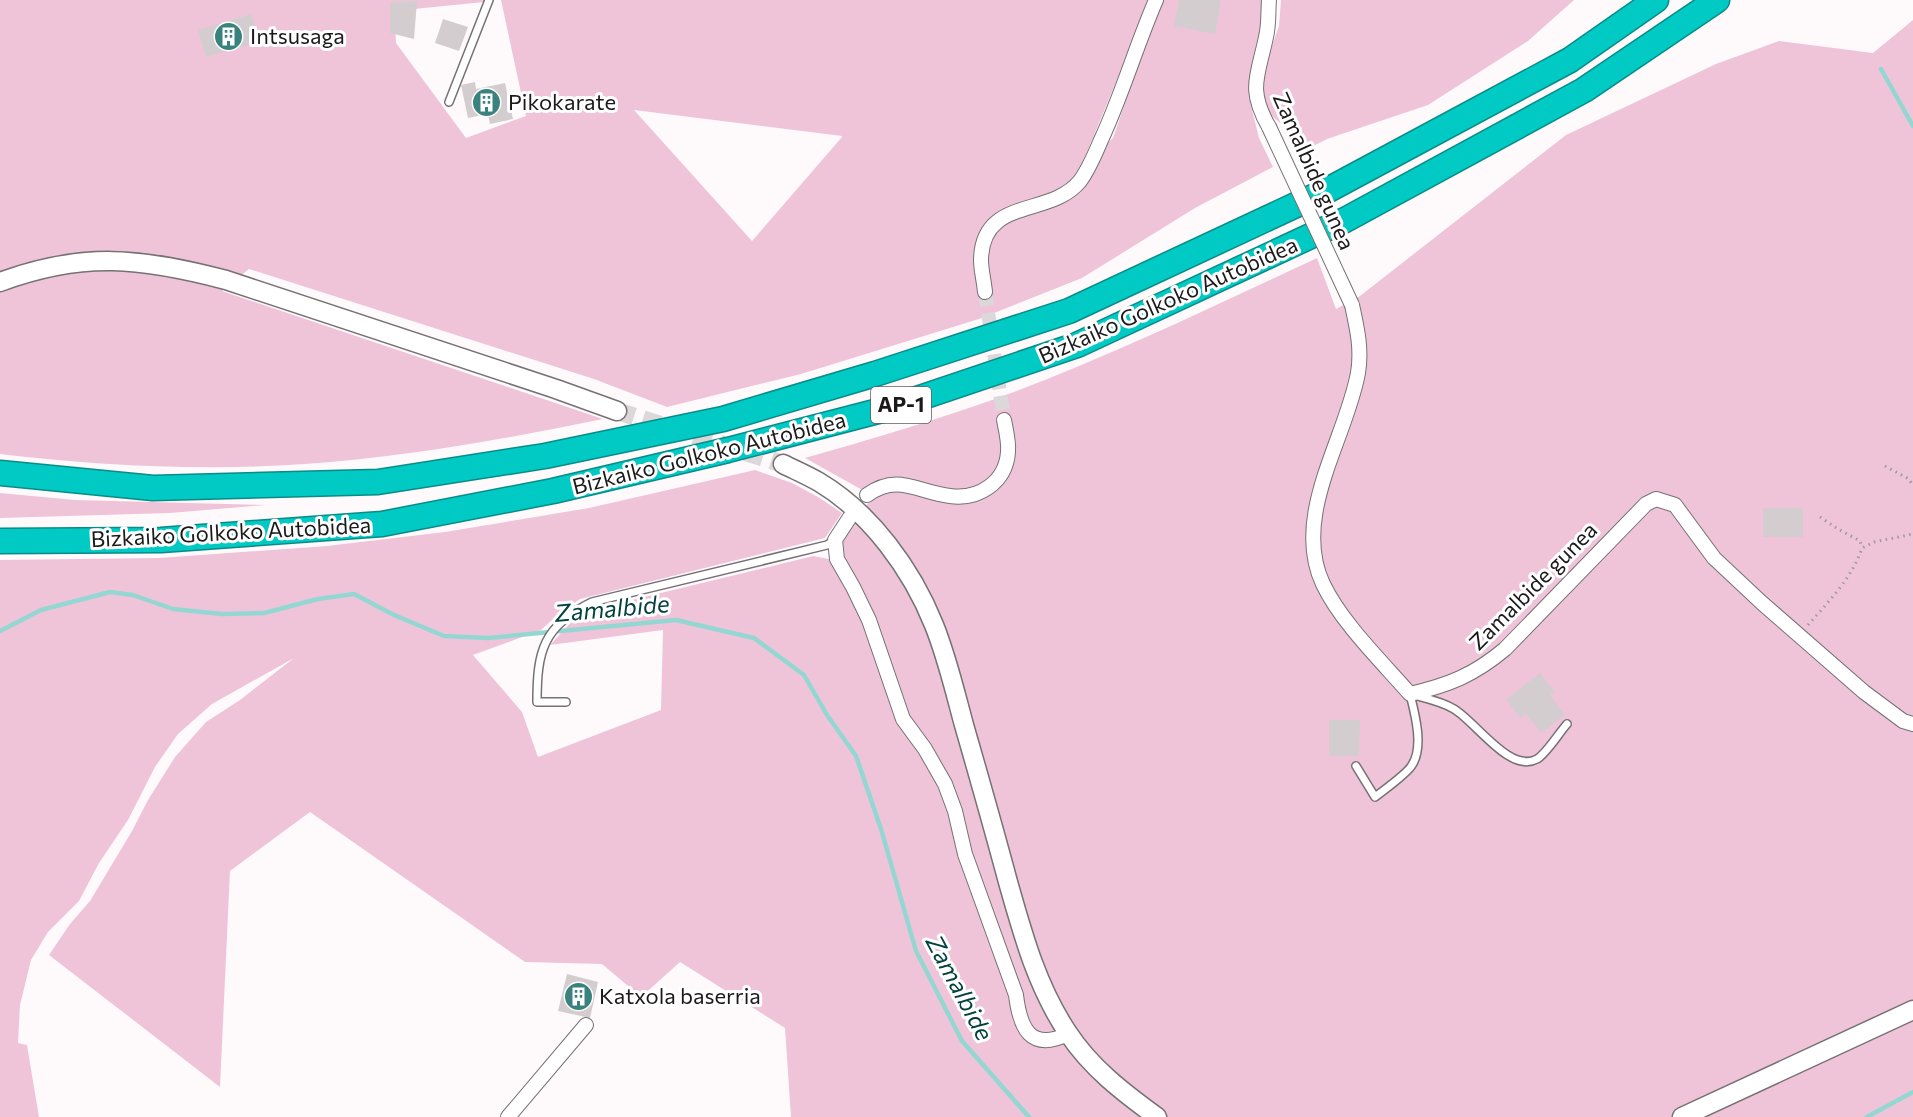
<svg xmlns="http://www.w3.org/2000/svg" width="1913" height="1117" font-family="Commissioner,sans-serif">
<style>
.green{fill:#efc4d9;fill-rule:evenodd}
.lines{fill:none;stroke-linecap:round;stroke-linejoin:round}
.stream{stroke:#94d7d2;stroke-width:4.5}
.building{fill:#d3cdd0}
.street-tunnel{stroke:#dcd8da;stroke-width:14;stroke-dasharray:14 7;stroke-linecap:butt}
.secondary-tunnel{stroke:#dcd8da;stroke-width:18;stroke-dasharray:18 9;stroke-linecap:butt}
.lane-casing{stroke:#767173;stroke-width:10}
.street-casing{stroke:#767173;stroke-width:16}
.secondary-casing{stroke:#767173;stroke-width:21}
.highway-casing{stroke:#098c88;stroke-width:27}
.path{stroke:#9e9b9c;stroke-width:3;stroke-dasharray:1.5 4.5;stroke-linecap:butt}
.lane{stroke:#fff;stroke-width:7}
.street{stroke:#fff;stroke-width:14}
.secondary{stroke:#fff;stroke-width:18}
.highway{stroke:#00cac3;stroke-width:24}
.street-bridge-casing{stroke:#767173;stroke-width:16;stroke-linecap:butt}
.street-bridge{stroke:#fff;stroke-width:14}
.labels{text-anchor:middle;stroke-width:6;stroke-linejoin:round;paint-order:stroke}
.shield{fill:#fff;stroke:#5f5e5f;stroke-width:1.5}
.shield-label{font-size:21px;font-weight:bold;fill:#1b191a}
.poi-label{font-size:22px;fill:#1b191a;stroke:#fff;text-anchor:start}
.street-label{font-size:22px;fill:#1b191a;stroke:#fff}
.water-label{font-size:24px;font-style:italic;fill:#02423f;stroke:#fff}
</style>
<rect width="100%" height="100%" fill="#fefafc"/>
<g class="green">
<path d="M0 0H484V2L394 11 396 43 466 138 526 116 501 0H1150L1080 169 1113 138 1147 39 1163 0H1263L1262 35 1253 59 1249 98 1259 138 1273 167 1195 208 1082 278 979 319 801 374 667 407 594 379 249 269 222 291 603 419C505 439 406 457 305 464 204 471 100 466 0 454ZM634 110 842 136V137L752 241Z"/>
<path d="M1281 0H1574L1528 41 1428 105 1327 139 1300 153 1288 130 1270 114 1262 95 1261 76 1279 26Z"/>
<path d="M1913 20V1117H791L785 1028 680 962 641 997 602 964 525 962 310 812 230 871 220 1087 49 955 70 924 90 901 132 831 148 800 175 757 206 722 240 700 294 658 212 704 178 734 155 767 128 820 99 863 79 901 48 932 31 960 20 1005 18 1043 27 1045 39 1117H0V560L159 558 327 546 445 532 589 508 755 470 792 483 818 497 842 513 825 538 580 599 562 611 541 630 473 655 522 712 538 757 661 710 663 630 550 645 574 619 603 607 813 556 829 559 873 496 805 458C868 440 930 422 992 400 1103 360 1210 308 1317 258L1336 309 1360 296 1566 135 1716 64 1779 41 1873 53Z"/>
<path d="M0 493 75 500 266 505 170 513 0 518Z"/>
</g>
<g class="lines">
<g class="stream">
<path d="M1881 69 1913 126"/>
<path d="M0 631 41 610 110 592 133 595 173 609 222 614 264 613 318 599 354 594 394 615 444 636 488 638 676 620 754 638 804 675 827 715 856 756 881 829 916 951 962 1041 1029 1117"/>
<path d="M1867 1117 1913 1092"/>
</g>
</g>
<g class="building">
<path d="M1179 0H1221L1215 34 1174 26Z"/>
<path d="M417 1 414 39 390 33V2Z"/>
<path d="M251 14 260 42 206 57 198 30Z"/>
<path d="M443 19 468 27 459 51 435 43Z"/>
<path d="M475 82 476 89 505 83 513 119 490 124 488 114 468 118 461 85Z"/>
<rect x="1763" y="508" width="40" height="29"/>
<path d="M1540 673 1555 692 1550 695 1565 715 1541 733 1526 714 1520 718 1506 699Z"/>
<path d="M1329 720H1360L1359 756H1329Z"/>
<path d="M567 974 598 982 590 1018 558 1011Z"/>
</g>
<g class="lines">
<path class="street-tunnel" d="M985 292 1004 420"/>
<path class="secondary-tunnel" d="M617 411 783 464"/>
<defs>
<g id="lane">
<path d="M449 102 489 0"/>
<path d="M566 702H537C537 651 543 626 592 602L827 545 835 540"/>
<path d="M1356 766 1375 797C1384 790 1408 773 1412 765 1424 747 1415 714 1410 694 1424 698 1441 701 1454 709 1476 722 1510 774 1537 759 1546 754 1559 733 1567 724"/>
</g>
<g id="street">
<path d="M1269 0C1268 13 1269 25 1266 37 1258 76 1247 89 1269 127"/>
<path d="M985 292C984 281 981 270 981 260 982 196 1050 218 1080 181 1089 169 1095 154 1101 140 1122 95 1136 46 1156 0"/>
<path d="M1352 305C1357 328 1362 349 1358 373 1346 439 1291 516 1323 584 1341 622 1382 662 1410 694 1449 685 1474 675 1505 649L1646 504 1656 499 1675 505 1714 558 1762 603 1864 692 1903 721 1913 724"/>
<path d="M867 495C898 473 917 492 950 496 979 500 1006 482 1008 452 1009 442 1006 430 1004 420"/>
<path d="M850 517 835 540 837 559 853 587 869 620 903 719 925 749 945 784 955 811 965 854 1016 995C1020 1028 1030 1052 1068 1034"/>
<path d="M508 1117 586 1025"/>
</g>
<g id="secondary">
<path d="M0 282C84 251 141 258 226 280L556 389 617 411"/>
<path d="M783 464C795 470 807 475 819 482 871 513 912 570 934 625 947 657 955 692 964 725 979 777 994 830 1008 882 1023 935 1037 987 1068 1033 1091 1068 1124 1093 1157 1117"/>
<path d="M1682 1117 1913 1010"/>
</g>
<g id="highway">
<path d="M0 473 153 488 378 482 545 456 723 419 875 374 1069 311 1328 190 1570 60 1656 0"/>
<path d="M0 541 161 540 382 524 553 491 728 450 890 408 1077 345 1345 220 1584 90 1717 0"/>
</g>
</defs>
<use href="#lane" class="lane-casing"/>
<use href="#street" class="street-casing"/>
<use href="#secondary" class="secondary-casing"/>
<use href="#highway" class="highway-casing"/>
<g class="path">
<path d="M1885 466 1909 479 1913 486"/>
<path d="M1820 517 1838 529 1860 541 1862 548"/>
<path d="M1808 625C1829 601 1852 578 1862 548L1874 542 1913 534"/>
</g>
<use href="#lane" class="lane"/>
<use href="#street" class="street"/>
<use href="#secondary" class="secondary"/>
<use href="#highway" class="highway"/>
<defs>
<path id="street-bridge" d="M1269 127 1352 305"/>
</defs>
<use href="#street-bridge" class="street-bridge-casing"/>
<use href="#street-bridge" class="street-bridge"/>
</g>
<defs>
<symbol id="building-disc" viewBox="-11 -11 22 22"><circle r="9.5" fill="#3a827e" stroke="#fff"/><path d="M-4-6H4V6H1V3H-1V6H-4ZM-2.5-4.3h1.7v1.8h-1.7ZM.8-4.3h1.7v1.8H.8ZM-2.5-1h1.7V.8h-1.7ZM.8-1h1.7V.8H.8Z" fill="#fff"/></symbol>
</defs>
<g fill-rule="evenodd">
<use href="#building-disc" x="212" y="20" width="33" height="33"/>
<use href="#building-disc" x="470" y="86" width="33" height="33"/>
<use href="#building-disc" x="562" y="980" width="33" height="33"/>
</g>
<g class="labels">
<rect class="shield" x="871" y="387" width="60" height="36" rx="4.5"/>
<g class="shield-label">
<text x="901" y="412">AP-1</text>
</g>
<g class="poi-label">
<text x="250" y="44">Intsusaga</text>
<text x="508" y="110">Pikokarate</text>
<text x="599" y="1004">Katxola baserria</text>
</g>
<g class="street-label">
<text transform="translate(1314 171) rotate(66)" y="8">Zamalbide gunea</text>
<text transform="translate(1168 300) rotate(-24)" y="8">Bizkaiko Golkoko Autobidea</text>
<text transform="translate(709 453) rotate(-14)" y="8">Bizkaiko Golkoko Autobidea</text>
<text transform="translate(231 532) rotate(-3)" y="8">Bizkaiko Golkoko Autobidea</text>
<text transform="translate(1533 586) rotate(-45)" y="8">Zamalbide gunea</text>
</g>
<g class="water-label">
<text transform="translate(612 609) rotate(-5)" y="8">Zamalbide</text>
<text transform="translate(959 988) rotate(62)" y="8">Zamalbide</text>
</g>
</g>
</svg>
